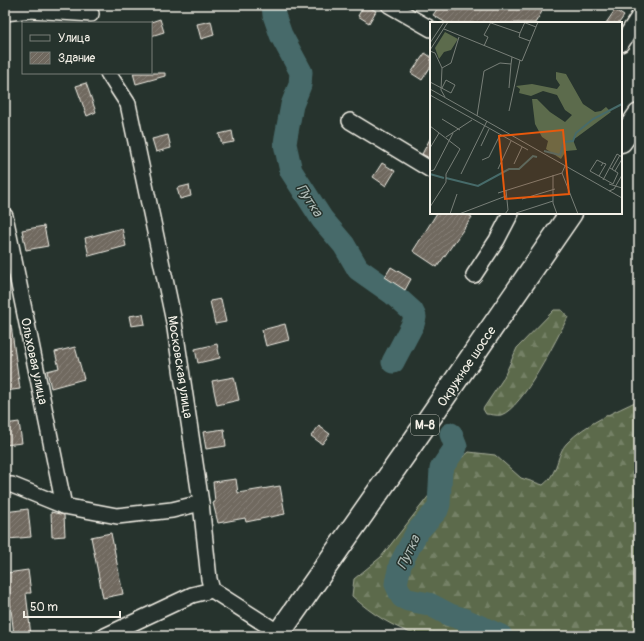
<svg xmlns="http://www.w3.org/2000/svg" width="644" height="641" font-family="Pangolin,sans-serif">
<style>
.forest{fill:url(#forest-firs);stroke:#a8ae9a}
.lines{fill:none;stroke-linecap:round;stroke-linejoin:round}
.river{stroke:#476b6a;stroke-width:23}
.building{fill:url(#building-hatch);stroke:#f4f1e8}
.street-casing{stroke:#f4f1e8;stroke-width:18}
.primary-casing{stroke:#f4f1e8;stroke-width:25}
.street{stroke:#26332d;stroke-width:15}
.primary{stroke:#26332d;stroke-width:22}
.labels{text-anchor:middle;stroke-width:3;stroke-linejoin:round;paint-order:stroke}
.shield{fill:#26332d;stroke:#b6b8b0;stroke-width:1}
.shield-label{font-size:12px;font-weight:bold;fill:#f4f1e8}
.street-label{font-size:13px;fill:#f4f1e8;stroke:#26332d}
.water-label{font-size:14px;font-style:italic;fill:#afbbb6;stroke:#26332d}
.inset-river{fill:none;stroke:#476b6a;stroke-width:2}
.inset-road{fill:none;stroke:#787f78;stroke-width:1}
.view{fill:#e8590c;fill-opacity:0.15;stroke:#e8590c;stroke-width:2}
.inset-edge{fill:none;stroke:#f4f1e8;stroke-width:2}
</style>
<defs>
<pattern id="forest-firs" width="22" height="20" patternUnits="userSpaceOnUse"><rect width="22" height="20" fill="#5c6b4c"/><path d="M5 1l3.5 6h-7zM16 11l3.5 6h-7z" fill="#748166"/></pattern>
<pattern id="building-hatch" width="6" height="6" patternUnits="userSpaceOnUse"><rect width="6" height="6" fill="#70695f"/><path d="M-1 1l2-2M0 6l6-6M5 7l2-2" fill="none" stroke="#857f76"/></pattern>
</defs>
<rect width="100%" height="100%" fill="#26332d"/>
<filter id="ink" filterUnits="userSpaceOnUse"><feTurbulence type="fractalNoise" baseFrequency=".025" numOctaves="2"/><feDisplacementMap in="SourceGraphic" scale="8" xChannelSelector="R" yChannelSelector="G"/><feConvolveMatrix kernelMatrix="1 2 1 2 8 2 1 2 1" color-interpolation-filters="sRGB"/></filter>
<g filter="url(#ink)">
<g class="forest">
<path d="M554 310H562L568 317C557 338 523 408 501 415 497 416 490 414 486 414L483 409 503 379 517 348Z"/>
<path d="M639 400V636H419C393 627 373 615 352 596L354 579 381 557 452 466 469 452 495 455 521 478 543 485C559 473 556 454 567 443 586 423 615 412 639 400Z"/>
</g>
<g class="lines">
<g class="river">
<path d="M273 5 274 15 281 35 301 72 300 85 292 105 286 137 285 144 291 171 322 219 344 245 358 269 392 293 412 311 415 317 413 324 393 362"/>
<path d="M451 434 456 447 441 469 439 504 437 510 417 532 400 565 396 584 402 597 408 600 429 604 450 615 463 619 501 636"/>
</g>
</g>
<g class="building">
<path d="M364 5 376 11 369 23 358 16Z"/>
<path d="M440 5H546L535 23H446L433 15Z"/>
<path d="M615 10 624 16 619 23H606Z"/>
<path d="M160 19 164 32 151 36V22Z"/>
<path d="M211 21 214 35 201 39 197 24Z"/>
<path d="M425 53 431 57V66L422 80 411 73Z"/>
<path d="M133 73H165V76L136 84Z"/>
<path d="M86 83 96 112 87 116 76 86Z"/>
<path d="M232 131 234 142 222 144 219 134Z"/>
<path d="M168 135 171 148 156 152 152 139Z"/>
<path d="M431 137V159L422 154Z"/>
<path d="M382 163 395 171 386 186 373 177Z"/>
<path d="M189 185 191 196 180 199 177 188Z"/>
<path d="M437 213H465L472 217 437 267 413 251Z"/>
<path d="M44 226 48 246 26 250 22 230Z"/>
<path d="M122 228 126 246 89 256 85 238Z"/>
<path d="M391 267 411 279 405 290 385 277Z"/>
<path d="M221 299 226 322 215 324 210 301Z"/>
<path d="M143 314 145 324 131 326 129 316Z"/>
<path d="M285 324 289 340 266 346 262 330Z"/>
<path d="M11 325 20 389 5 391V326Z"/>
<path d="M217 344 220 358 198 363 195 349Z"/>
<path d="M75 347 84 379 51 388 47 371 59 368 55 352Z"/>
<path d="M234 377 239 400 217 405 212 381Z"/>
<path d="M19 422 22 443 5 445V424Z"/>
<path d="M319 426 330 434 322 444 311 436Z"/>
<path d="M224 429 226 446 206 449 203 432Z"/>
<path d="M236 479 238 493 280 486 285 514 246 522 245 518 218 523 213 503 215 502 213 482Z"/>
<path d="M28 509 31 537 8 539 5 512Z"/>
<path d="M51 512 64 515 65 536 52 537Z"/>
<path d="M111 533 123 594 103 598 91 537Z"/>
<path d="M28 570 31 593H26L31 636H14L7 573Z"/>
</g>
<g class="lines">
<defs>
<g id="street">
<path d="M389 5 431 29"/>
<path d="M5 13 30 10 91 14"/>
<path d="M621 44 639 16"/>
<path d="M108 73 128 104 174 322 201 503 209 579 212 590 279 633"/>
<path d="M350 121 431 170"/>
<path d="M5 216 64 506"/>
<path d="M474 275 497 240 511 213"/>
<path d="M5 485H12L64 506 117 516 172 510 201 503"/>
<path d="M105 636 192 595 212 590"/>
</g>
<g id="primary">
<path d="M621 141 639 115"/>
<path d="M277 636 409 448 571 213"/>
</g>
</defs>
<use href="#street" class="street-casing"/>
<use href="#primary" class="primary-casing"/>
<use href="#street" class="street"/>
<use href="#primary" class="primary"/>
</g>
</g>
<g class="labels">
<rect class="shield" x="411" y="415" width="28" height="20" rx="3"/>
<g class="shield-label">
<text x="425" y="429">М-8</text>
</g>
<g class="street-label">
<text transform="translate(35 361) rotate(78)" y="5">Ольховая улица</text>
<text transform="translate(466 366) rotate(-56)" y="5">Окружное шоссе</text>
<text transform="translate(181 367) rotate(81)" y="5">Московская улица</text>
</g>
<g class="water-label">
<text transform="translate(310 200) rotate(57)" y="5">Путка</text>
<text transform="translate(408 552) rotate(-65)" y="5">Путка</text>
</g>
</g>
<g transform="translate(430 22)">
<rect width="192" height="192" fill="#26332d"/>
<path d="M15 10 28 17 21 28 14 30 9 37 5 26Z" fill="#5c6b4c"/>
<path d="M126 50 136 52 153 82 165 90 171 89 176 85 181 90 143 118 147 128 136 129 131 137 116 127 118 119 112 115 105 102 102 77H107L120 90 135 100 142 93 135 88 127 73 113 69 101 74 89 71 90 67 86 64 102 62 127 67 130 63 126 57Z" fill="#5c6b4c"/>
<path class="inset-river" d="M114 129 130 133 134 120 143 119 146 111 163 97 192 82M0 152 14 156M16 156 48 164 79 147H89L103 134 107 135"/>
<path class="inset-road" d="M93 0 106 5M61 1 90 11 89 15 100 19M14 7 92 39 108 0M90 11 95 0M0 21 14 0M54 24 58 15 54 13 61 0M0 28 18 0M0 29 5 31 12 46 11 68 15 75M12 46 21 41 29 15M0 60 21 71 25 63 16 58 12 66M79 66 81 42M0 67 192 176M0 73 98 128M79 89 90 38M47 94 54 49 70 41 81 42 82 35M12 97 30 108M0 104 30 127 16 152V160L0 185M16 115 42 98M51 124 59 107M0 126 9 111M52 138 59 135 70 113M84 142 92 125M171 144 173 141 167 138 160 149 183 162 188 151 180 146M68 147 81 119M182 147 190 133M0 149 4 148 23 111M185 149 192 137M132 151 148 192M31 152 57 99M123 153V181L127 192M169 154 176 142 173 141M173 158 187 132 192 135M179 162 192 166M179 169 184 167 192 153M68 171 132 151 135 144M92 177 125 167M86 191 123 179M20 192 27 172M29 192 76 174M75 192 78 188 76 168"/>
<path class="view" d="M133 108 139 172 75 177 69 114Z"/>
<rect width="192" height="192" class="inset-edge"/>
</g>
<rect width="644" height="641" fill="none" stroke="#26332d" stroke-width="20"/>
<rect x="10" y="10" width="624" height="621" fill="none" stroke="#f4f1e8" stroke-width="1.5" filter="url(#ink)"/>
<rect x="22" y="22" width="130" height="52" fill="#26332d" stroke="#787f78"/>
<rect x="30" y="35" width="20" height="6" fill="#26332d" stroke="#787f78"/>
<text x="58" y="42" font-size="12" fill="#f4f1e8">Улица</text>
<rect x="30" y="52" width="20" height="12" fill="url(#building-hatch)" stroke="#787f78"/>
<text x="58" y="62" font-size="12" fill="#f4f1e8">Здание</text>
<path d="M24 611v6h96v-6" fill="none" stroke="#f4f1e8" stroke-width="2"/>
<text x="30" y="611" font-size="12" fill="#f4f1e8" stroke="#26332d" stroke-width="3" paint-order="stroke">50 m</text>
</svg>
